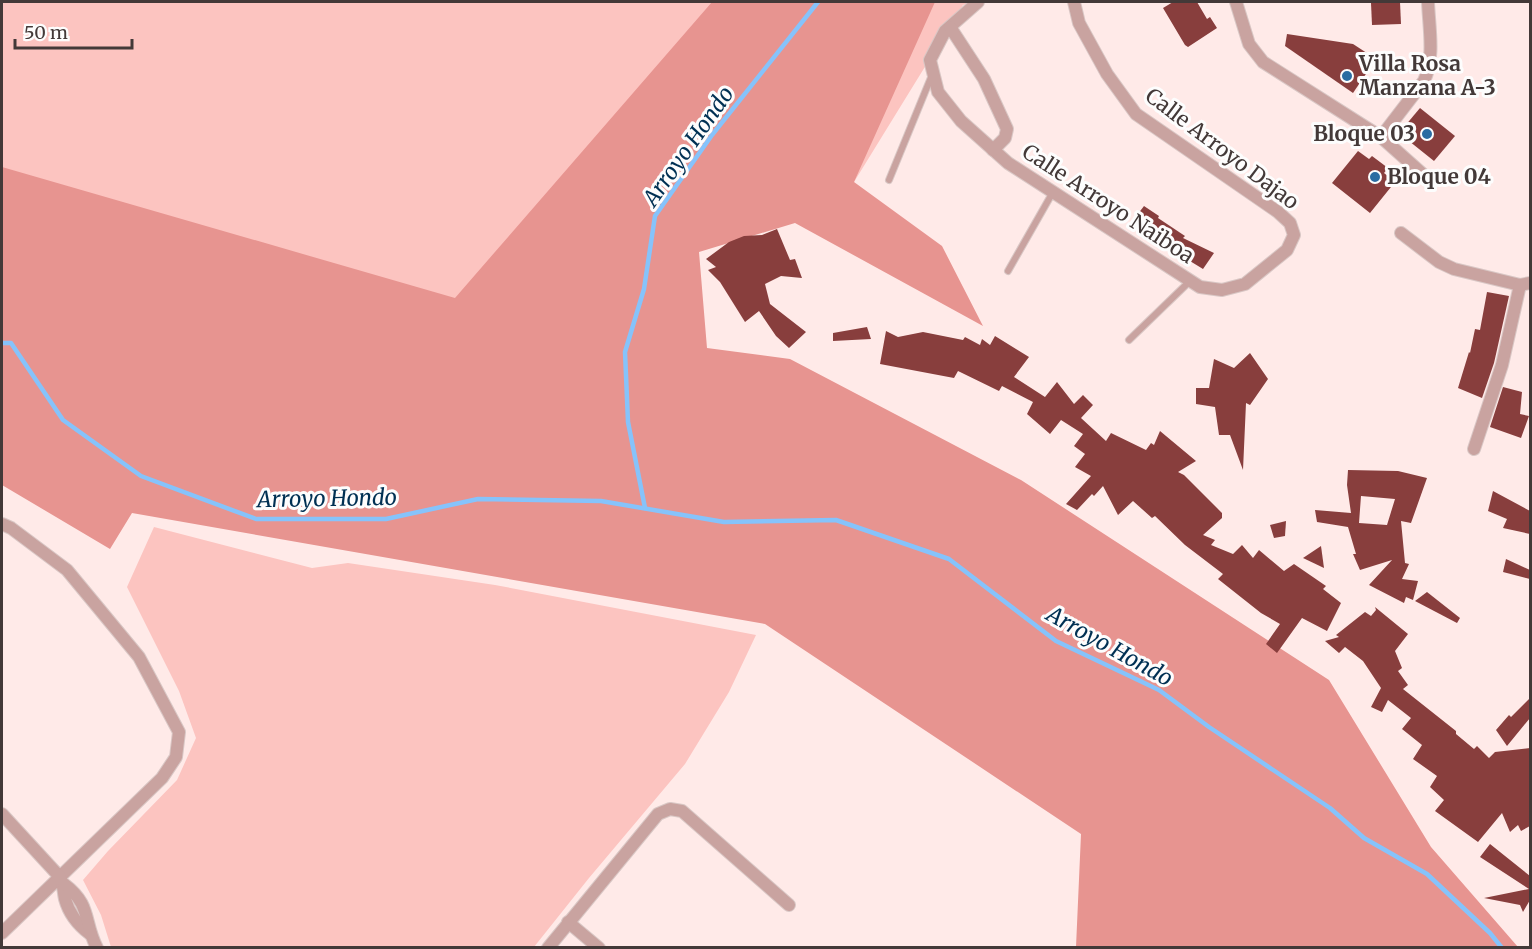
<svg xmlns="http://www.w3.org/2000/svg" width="1532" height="949" font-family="Merriweather,serif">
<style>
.green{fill:#fcc4c0}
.forest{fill:#e79490}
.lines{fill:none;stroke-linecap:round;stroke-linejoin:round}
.stream{stroke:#86c3fb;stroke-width:4.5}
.building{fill:#883e3d;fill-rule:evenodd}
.lane-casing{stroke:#d9c7c5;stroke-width:8}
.street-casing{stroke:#d9c7c5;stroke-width:14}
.lane{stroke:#c9a3a0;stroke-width:6}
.street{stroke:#c9a3a0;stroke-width:12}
.poi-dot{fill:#2b6ca2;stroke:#fdfdfd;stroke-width:2}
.labels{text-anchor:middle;stroke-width:6;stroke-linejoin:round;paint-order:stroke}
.poi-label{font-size:21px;font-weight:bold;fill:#433938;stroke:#fdfdfd;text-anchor:start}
.street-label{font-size:21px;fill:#433938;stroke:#fdfdfd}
.water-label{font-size:22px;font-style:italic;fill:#003053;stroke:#fdfdfd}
</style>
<rect width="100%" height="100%" fill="#ffeae8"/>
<g class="green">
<path d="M2 2H975L963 5 854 182 662 268 625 352 2 343Z"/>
<path d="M154 527 312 568 348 563 495 585 756 635 729 692 685 764 589 878 534 947H111L101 915 83 880 108 851 177 780 196 738 179 691 127 587Z"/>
</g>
<path class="forest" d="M712 2H935L854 182 942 246 983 326 795 223 699 252 707 348 790 359 1021 480 1329 680 1431 847 1518 947H1076L1081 834 765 624 132 513 110 549 2 485V167L455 298Z"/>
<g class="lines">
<g class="stream">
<path d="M2 343H11L63 420 141 476 256 519H386L478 499 601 501 724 522 836 520 949 559 1056 641 1159 690 1209 727 1330 808 1364 838 1427 874 1490 933 1502 948"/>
<path d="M645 508 628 422 625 352 644 289 655 216 712 135 818 2"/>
</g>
</g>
<g class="building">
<path d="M1173 2H1197L1207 19 1210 17 1217 28 1188 47 1185 45 1163 8Z"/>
<path d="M1400 2 1401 24 1372 25 1371 3Z"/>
<path d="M1287 34 1353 44 1376 59 1353 93 1285 46Z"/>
<path d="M1420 108 1455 136 1434 161 1399 133Z"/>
<path d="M1358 151 1369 159 1372 156 1388 168 1384 173 1395 182 1370 213 1332 183Z"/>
<path d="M1144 206 1159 216 1158 218 1185 236 1183 238 1214 253 1203 269 1185 258 1191 249 1167 248 1131 223Z"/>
<path d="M777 229 790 260 795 259 802 278 781 276 765 284 770 304 806 332 789 348 776 336 759 311 745 322 720 282 708 270 716 267 706 259 729 242 744 236 762 235Z"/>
<path d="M1487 292 1509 296 1494 363 1482 398 1458 388 1469 352 1470 353 1475 329 1480 330Z"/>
<path d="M867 327 871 339 833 341V333Z"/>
<path d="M886 331 898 337 923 332 963 340 965 337 980 345 982 339 990 345 995 336 1029 357 1014 377 1045 397 1057 382 1074 404 1083 395 1093 405 1081 418 1106 441 1111 433 1146 450 1151 443 1154 445 1160 431 1196 461 1178 472 1184 475 1222 513V518L1203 535 1215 540 1211 545 1233 554 1242 545 1253 558 1259 550 1284 571 1294 564 1326 586 1323 589 1341 603 1327 631 1302 618 1277 653 1266 644 1280 624 1261 613 1218 579 1223 574 1185 545 1155 516 1152 518 1133 501 1118 515 1103 486 1094 496 1092 494 1077 510 1066 504 1091 476 1075 467 1085 454 1074 446 1083 434 1061 420 1050 434 1027 414 1033 402 1002 386 999 391 958 371 954 378 880 364Z"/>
<path d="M1250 353 1268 379 1250 405 1246 403 1243 470 1230 435H1219L1215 407 1196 404V388H1209L1214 359 1234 368Z"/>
<path d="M1503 387 1522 392 1520 414 1529 416 1521 438 1490 427Z"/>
<path d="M1348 470 1398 471 1427 478 1411 523 1401 521 1405 563 1409 564 1402 579 1418 581 1413 600 1406 597 1404 603 1369 585 1392 560 1360 570 1353 554H1356L1348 527 1317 522 1315 510 1351 513 1347 485ZM1361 496 1395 499 1387 525 1359 523Z"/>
<path d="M1493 491 1530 511V534L1503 528 1507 519 1488 511Z"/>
<path d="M1286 521 1285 536 1274 538 1270 525Z"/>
<path d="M1321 546 1324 568 1303 558Z"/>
<path d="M1506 559 1530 570V579L1503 572Z"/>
<path d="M1427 592 1460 618 1457 623 1415 601Z"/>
<path d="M1375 607 1408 634 1395 651 1402 668 1398 671 1408 685 1403 689 1456 731V734L1474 749 1477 746 1489 758 1495 752 1530 748V826L1521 831 1518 825 1510 832 1502 813 1478 842 1435 811 1444 800 1430 787 1437 776 1413 759 1422 745 1402 729 1411 718 1388 700 1382 712 1371 707 1381 688 1363 661 1345 647 1339 653 1325 641 1339 637 1336 635 1365 612 1371 616 1376 610Z"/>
<path d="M1530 698V718L1507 746 1496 730 1509 715 1511 717Z"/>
<path d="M1490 844 1530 876V900L1523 912 1520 905 1484 898 1529 889 1480 857Z"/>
</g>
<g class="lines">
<defs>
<g id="lane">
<path d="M889 180 932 75"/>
<path d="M1008 271 1053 192"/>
<path d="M1129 340 1190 281"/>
</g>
<g id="street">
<path d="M978 2 945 31 930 60 938 92 961 121 1008 163 1200 287 1222 290 1245 284 1287 250 1294 235 1290 223 1278 212 1136 114 1107 74 1079 23 1074 2"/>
<path d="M1236 2 1249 44 1263 62 1381 137 1424 81C1435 57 1429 28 1428 2"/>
<path d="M950 27 984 79 1007 129 1005 138 993 150"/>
<path d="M1381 137 1427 178"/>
<path d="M1401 233 1439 262 1454 269 1520 285 1530 283"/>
<path d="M1474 449 1502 365 1520 285"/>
<path d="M2 524 11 528 67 570 139 657 179 732 176 757 162 778 2 933"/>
<path d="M2 814 59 876C64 884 63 890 65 899 69 914 78 925 90 934"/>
<path d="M64 884C92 905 83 921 97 948"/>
<path d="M568 922 599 948"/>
<path d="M548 948 658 814 670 809 682 811 789 905"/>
</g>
</defs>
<use href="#lane" class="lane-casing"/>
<use href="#street" class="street-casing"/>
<use href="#lane" class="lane"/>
<use href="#street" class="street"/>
</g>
<g class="poi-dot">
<circle cx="1347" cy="76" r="6"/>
<circle cx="1427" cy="134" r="6"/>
<circle cx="1375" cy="177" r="6"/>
</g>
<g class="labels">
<g class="poi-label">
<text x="1359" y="71">Villa Rosa<tspan x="1359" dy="24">Manzana A-3</tspan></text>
<text x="1415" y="141" text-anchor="end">Bloque 03</text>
<text x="1387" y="184">Bloque 04</text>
</g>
<g class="street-label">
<text transform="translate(1222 149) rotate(37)" y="7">Calle Arroyo Dajao</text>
<text transform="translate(1108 204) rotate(33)" y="7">Calle Arroyo Naiboa</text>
</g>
<g class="water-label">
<text transform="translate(688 146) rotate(-55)" y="8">Arroyo Hondo</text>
<text transform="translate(327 498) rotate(-1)" y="8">Arroyo Hondo</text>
<text transform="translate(1110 646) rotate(29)" y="8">Arroyo Hondo</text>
</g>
</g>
<rect width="1532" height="949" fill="none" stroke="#433938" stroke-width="6"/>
<path d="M15 39v9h117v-9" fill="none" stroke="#433938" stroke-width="3"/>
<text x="24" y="39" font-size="18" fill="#433938" stroke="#fdfdfd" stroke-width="4.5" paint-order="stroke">50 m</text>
</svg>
